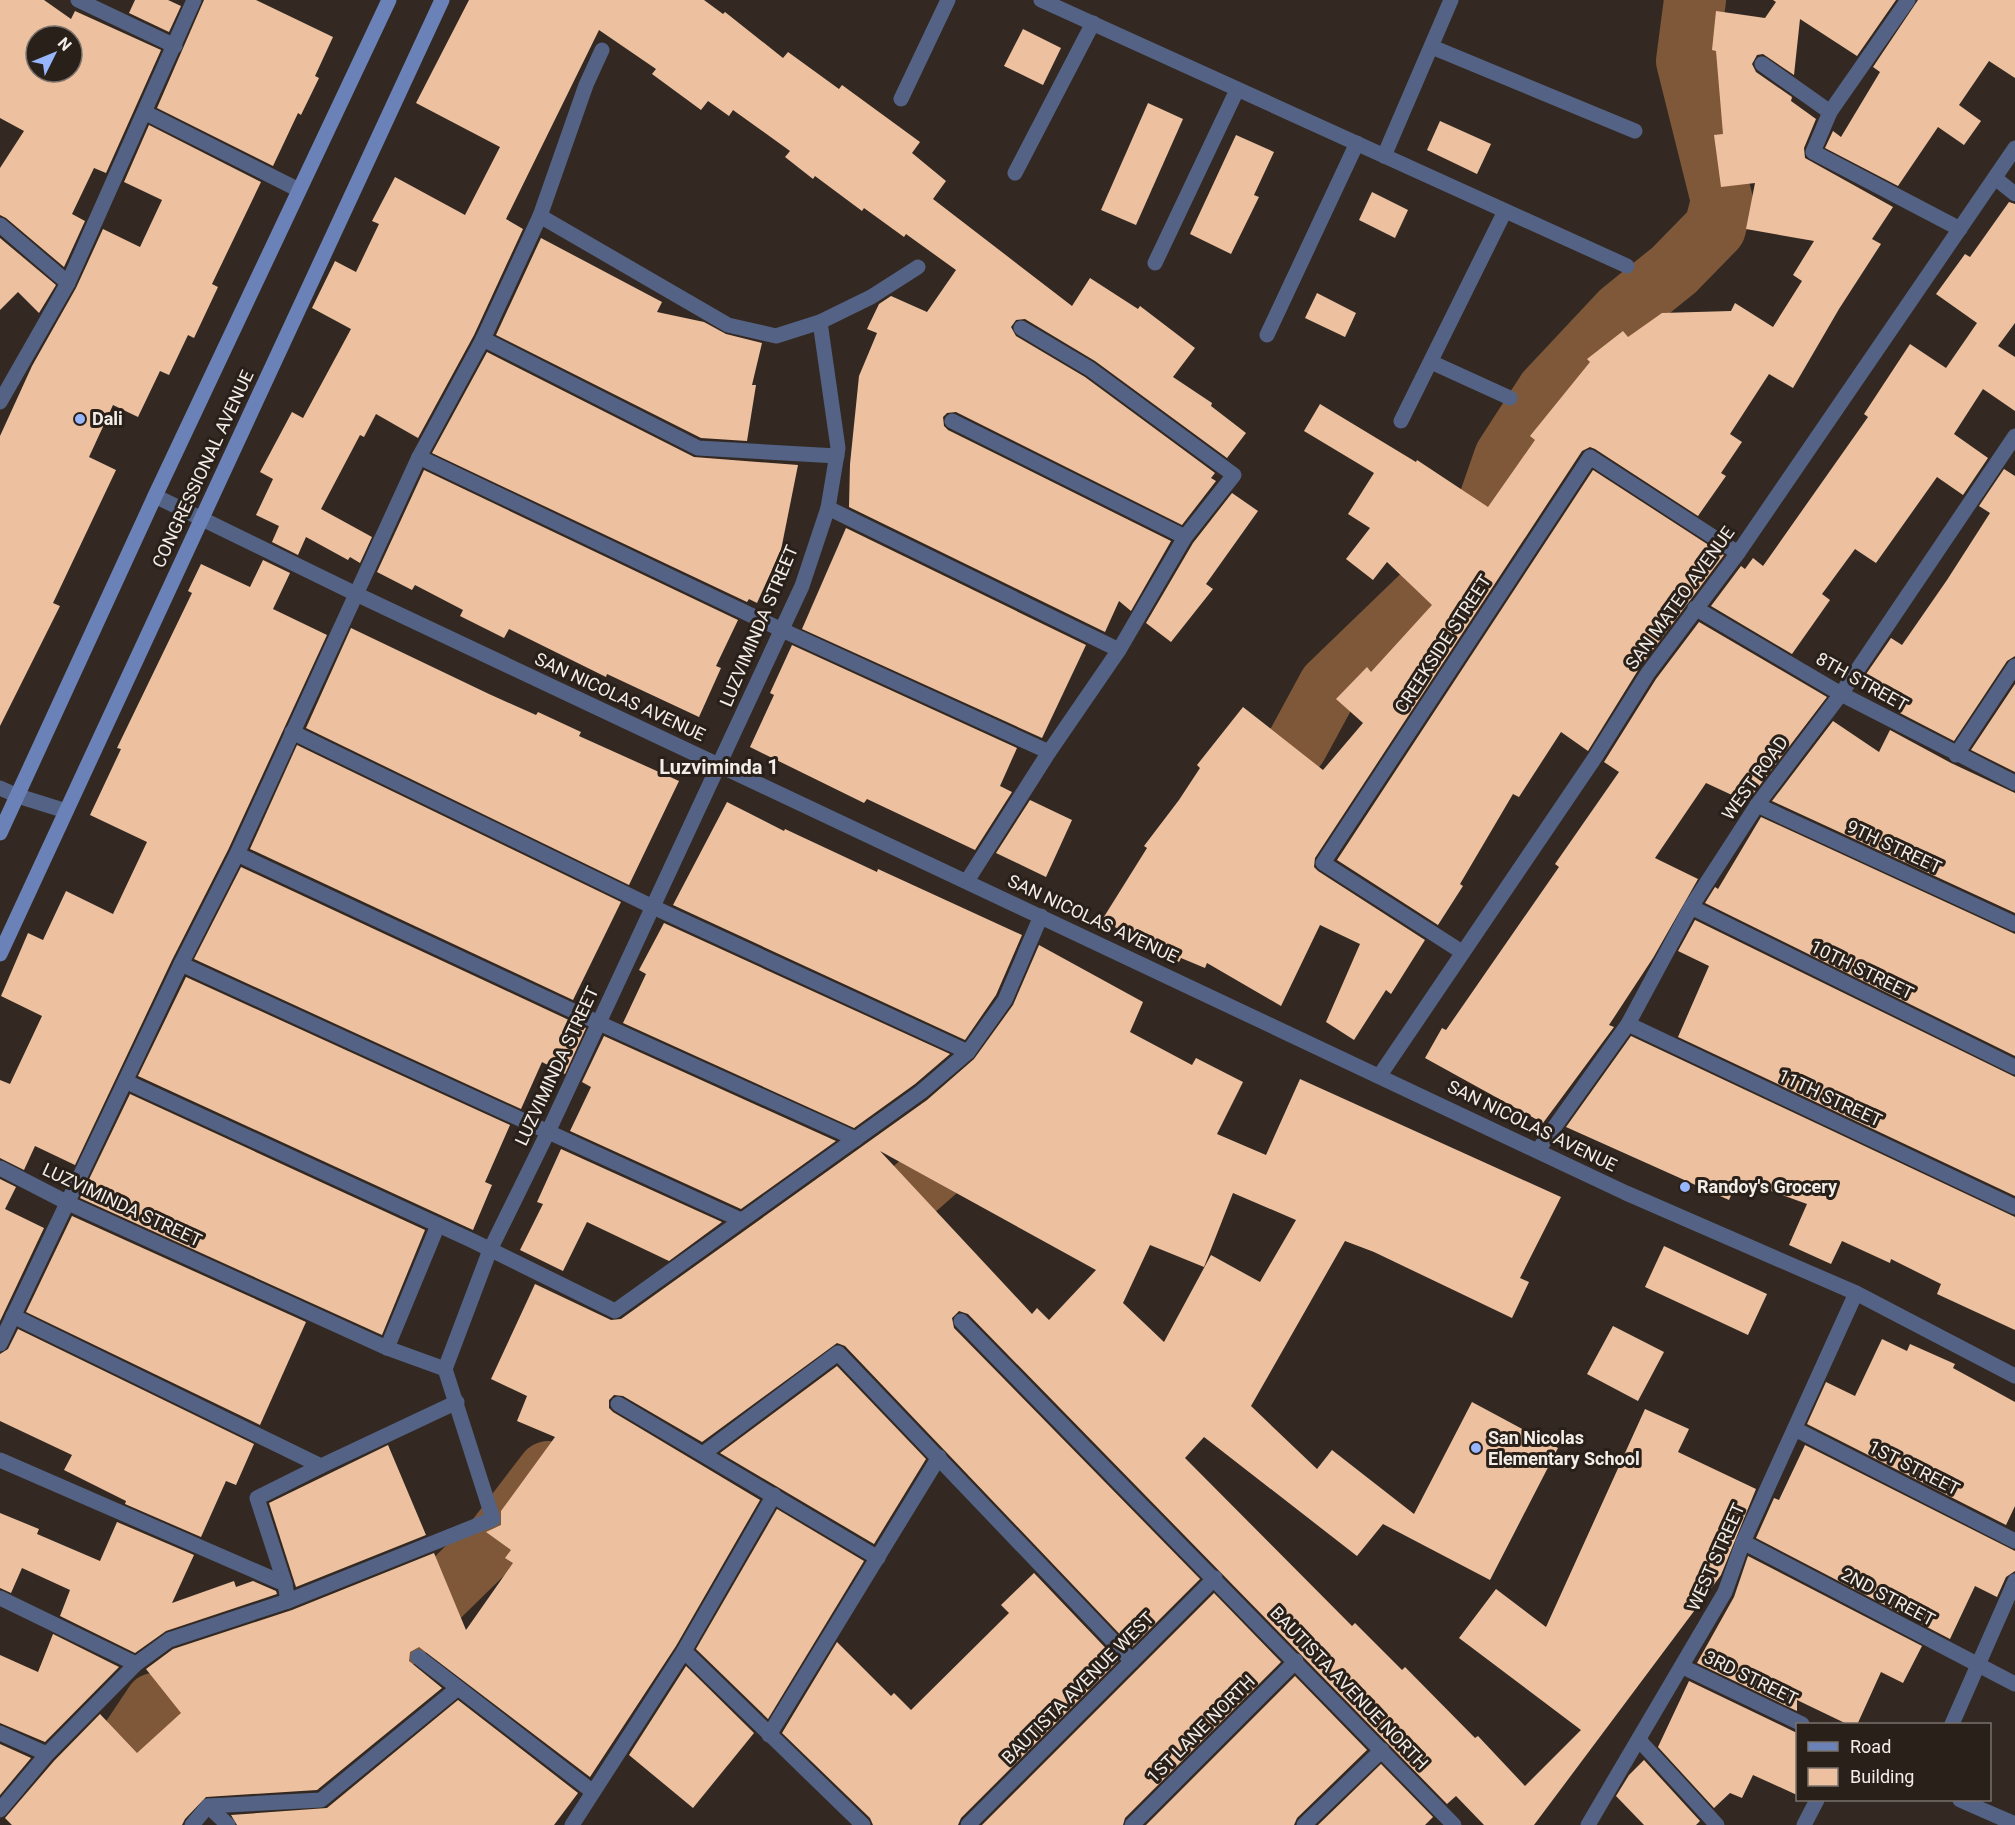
<svg xmlns="http://www.w3.org/2000/svg" width="2015" height="1825" font-family="Roboto,sans-serif">
<style>
.lines{fill:none;stroke-linecap:round;stroke-linejoin:round}
.river{stroke:#7f5839;stroke-width:62}
.building{fill:#edc19f;fill-rule:evenodd}
.pedestrian{stroke:#546385;stroke-width:15}
.minor{stroke:#546385;stroke-width:15}
.tertiary{stroke:#546385;stroke-width:15}
.secondary{stroke:#6b82b8;stroke-width:15}
.poi-dot{fill:#97b6fd;stroke:#292019;stroke-width:2}
.labels{text-anchor:middle;stroke-width:6;stroke-linejoin:round;paint-order:stroke}
.poi-label{font-size:18px;font-weight:bold;fill:#f3ede8;stroke:#292019;text-anchor:start}
.street-label{font-size:18px;fill:#f3ede8;stroke:#292019}
.neighbourhood-label{font-size:20px;font-weight:bold;fill:#f3ede8;stroke:#292019}
</style>
<rect width="100%" height="100%" fill="#332922"/>
<g class="lines">
<g class="river">
<path d="M1241 812 1297 745 1329 686 1474 546 1505 457 1547 392 1622 312 1674 270 1715 228 1722 201 1687 61 1695 0"/>
<path d="M852 1244 992 1121"/>
<path d="M387 1647 496 1540 548 1472"/>
<path d="M74 1825 155 1704H258"/>
</g>
</g>
<g class="building">
<path d="M0 0H44L71 19 75 11 161 50 106 173 94 168 72 214 85 221 64 267 6 218 0 215V168L24 131 0 118ZM36 36H72V72H36Z"/>
<path d="M135 0H168L181 6 169 32 129 13Z"/>
<path d="M204 0H256L333 37 315 76 319 78 301 115 298 113 273 166 157 108Z"/>
<path d="M469 0H704L723 14 725 12 783 58 788 52 839 89 842 85 920 142 912 153 946 181 933 199 1072 306 1090 278 1138 309 1140 306 1195 348 1173 377 1212 403 1211 406 1246 433 1227 458 1095 361 1025 319 1016 320 1011 327 1016 336 1085 377 1215 473 1211 478 1216 481 1182 525 956 412 947 413 943 417 944 426 948 430 1171 541 1131 611 1119 601 1105 632 849 507 850 464 859 376 877 333 867 329 879 304 891 296 927 312 956 270 906 234 904 237 864 208 862 211 815 176 813 179 785 157 790 151 733 110 729 116 708 101 701 110 652 74 656 69 599 30 506 219 523 229 474 335 418 438 376 414 364 437 360 435 321 509 372 537 360 563 350 557 348 560 306 537 298 555 272 542 279 526 256 515 273 479 260 472 292 412 303 418 351 329 312 308 335 261 356 272 379 224 372 221 395 177 465 215 500 147 416 103Z"/>
<path d="M1773 0H1896L1857 56 1800 19 1794 75 1763 54 1757 55 1752 64 1756 72 1792 97 1791 101 1816 119 1804 148 1805 158 1893 207 1872 239 1881 244 1839 309 1793 388 1769 374 1730 434 1742 442 1721 473 1726 476 1698 516 1595 449 1590 447 1582 451 1315 858 1314 867 1318 871 1425 940 1391 994 1386 990 1354 1040 1326 1022 1360 944 1320 925 1281 1006 1207 963 1205 968 1181 958 1179 962 1102 920 1147 848 1144 846 1179 800 1200 768 1197 765 1243 707 1323 770 1363 723 1336 699 1367 667 1371 672 1432 605 1387 562 1373 580 1346 559 1370 528 1348 514 1374 473 1304 431 1320 404 1416 462 1417 460 1488 507 1535 440 1530 436 1590 362 1587 359 1623 331 1628 337 1662 313 1731 311 1735 303 1773 327 1802 281 1793 275 1814 241 1746 229 1755 183 1721 187 1714 135 1723 134 1716 51 1712 50 1716 11 1765 18 1776 2Z"/>
<path d="M1918 0H2015V78L1989 61 1959 105 1981 121 1964 145 1938 127 1898 186 1825 148 1833 131 1841 137 1880 72 1873 67Z"/>
<path d="M1023 29 1061 48 1043 85 1004 66Z"/>
<path d="M1148 103 1183 119 1136 225 1101 210Z"/>
<path d="M1440 121 1491 144 1477 174 1427 150Z"/>
<path d="M149 125 261 182 212 284 218 287 194 338 188 335 169 375 160 371 138 417 113 405 89 457 116 470 53 603 60 606 0 726V436L32 366 76 288 103 229 140 247 162 200 124 182Z"/>
<path d="M1236 135 1274 152 1254 195 1259 197 1231 254 1190 234Z"/>
<path d="M1372 192 1408 210 1395 238 1359 220Z"/>
<path d="M2009 202 2015 204V323L1998 346 2015 357V411L1983 389 1954 434 1988 458 1963 495 1937 477 1876 563 1855 549 1822 594 1830 600 1792 654 1711 606 1741 566 1745 569 1753 558 1763 566 1868 417 1864 414 1910 344 1946 368 1977 323 1936 294 1965 254 1970 257Z"/>
<path d="M0 238 56 285 39 313 18 292 0 310Z"/>
<path d="M541 238 662 302 657 312 704 322 726 334 762 343 752 385H756L747 441 701 438 496 335Z"/>
<path d="M1317 293 1356 313 1345 337 1305 318Z"/>
<path d="M487 352 694 457 798 465 781 550 757 603 749 599 747 602 432 453Z"/>
<path d="M2004 469 2015 476V656L2007 661 1954 741 1898 712 1902 703 1864 677 1891 638 1902 645 1947 580 1990 513 1979 506Z"/>
<path d="M424 470 738 620 716 666 721 668 699 717 607 674 606 677 509 629 504 638 460 616 463 610 415 585 412 590 377 572Z"/>
<path d="M1593 470 1724 555 1640 667 1588 751 1561 732 1519 797 1513 794 1460 884 1463 886 1438 925 1337 860Z"/>
<path d="M1232 493 1258 511 1206 584 1213 589 1171 642 1146 623 1193 543Z"/>
<path d="M846 528 1086 645 1042 738 802 629Z"/>
<path d="M263 560 290 573 273 609 327 635 228 850 172 960 75 1165 35 1146 24 1170 0 1158V1080L10 1084 42 1016 1 996 28 933 43 940 66 891 113 914 147 842 90 815 121 749 117 748 192 593 188 591 201 564 250 587Z"/>
<path d="M1699 622 1827 697 1747 802 1706 783 1655 858 1698 879 1653 958 1609 1025 1614 1027 1543 1123 1425 1058 1442 1028 1446 1030 1559 867 1555 864 1619 772 1604 762 1656 679Z"/>
<path d="M351 628 489 694 536 715 538 712 581 732 579 736 679 781 629 885 306 728Z"/>
<path d="M792 645 1017 748 1000 786 1012 792 975 850 867 799 864 803 750 747 774 695 770 693Z"/>
<path d="M2015 684V772L1971 750Z"/>
<path d="M1833 721 1879 752 1890 730 1951 763 2015 793V913L1772 801Z"/>
<path d="M297 745 621 902 573 1000 250 849Z"/>
<path d="M1030 800 1072 820 1046 877 996 853Z"/>
<path d="M727 802 784 831 785 829 877 872 878 869 1022 935 996 995 965 1040 673 905Z"/>
<path d="M1761 817 2015 934V1056L1705 903 1715 887 1718 889Z"/>
<path d="M241 867 586 1028 565 1074 542 1062 521 1109 194 959Z"/>
<path d="M1695 920 2015 1077V1196L1678 1037 1709 966 1678 951Z"/>
<path d="M664 923 950 1054 915 1084 854 1128 623 1023 646 974 639 970Z"/>
<path d="M1039 945 1143 1002 1130 1032 1192 1065 1196 1058 1243 1082 1217 1134 1266 1155 1300 1079 1561 1197 1520 1278 1529 1282 1512 1318 1374 1252 1345 1241 1251 1406 1317 1469 1332 1450 1414 1514 1472 1402 1558 1448 1490 1580 1383 1524 1357 1556 1204 1437 1185 1458 1352 1626 1355 1623 1402 1670 1405 1667 1475 1738 1478 1736 1525 1786 1581 1730 1459 1638 1496 1589 1546 1627 1645 1409 1689 1429 1678 1452 1756 1489 1721 1575 1534 1825H1484L1456 1796 1447 1804 968 1314 959 1311 952 1318 954 1328 1200 1579 1132 1647 845 1346 837 1343 702 1442 623 1396 614 1395 609 1400V1408L613 1412 760 1500 676 1646 590 1777 419 1647 410 1652 409 1661 442 1688 317 1790 206 1797 185 1819 182 1825H12L5 1818 54 1761 100 1714 137 1753 181 1713 146 1669 173 1649 292 1610 434 1553 466 1630 513 1563 505 1558 511 1550 486 1532 501 1525V1511L555 1437 517 1421 527 1396 491 1379 535 1284 611 1320 621 1319 927 1100 974 1059 1013 1005ZM880 1151 1096 1270 1049 1320 1037 1308 1032 1314ZM1233 1193 1296 1220 1260 1282 1211 1255 1164 1342 1123 1303 1150 1245 1204 1267Z"/>
<path d="M186 977 510 1125 485 1182 492 1185 473 1230 138 1076Z"/>
<path d="M604 1036 836 1141 741 1209 570 1131 591 1087 582 1082Z"/>
<path d="M1631 1036 2015 1217V1330L1937 1294 1941 1284 1891 1259 1890 1263 1842 1241 1831 1264 1789 1245 1807 1204 1738 1179 1729 1200 1566 1127Z"/>
<path d="M130 1094 425 1230 382 1335 80 1198Z"/>
<path d="M561 1149 722 1222 669 1261 587 1222 563 1271 520 1250 543 1204 537 1202Z"/>
<path d="M0 1179 16 1187 5 1209 44 1228 0 1321Z"/>
<path d="M72 1216 306 1322 260 1425 26 1312Z"/>
<path d="M1664 1246 1767 1294 1748 1335 1645 1287Z"/>
<path d="M1613 1326 1664 1352 1638 1401 1587 1374Z"/>
<path d="M18 1329 254 1444 236 1485 226 1481 201 1537 125 1504 126 1501 64 1470 72 1455 0 1421V1354L8 1349Z"/>
<path d="M1882 1339 1907 1351 1910 1344 1955 1364 1953 1368 2015 1402V1506L2006 1525 1807 1424 1826 1382 1855 1396Z"/>
<path d="M837 1366 926 1459 874 1544 720 1453Z"/>
<path d="M388 1445 426 1535 296 1587 269 1503Z"/>
<path d="M1805 1445 2015 1551V1571L2006 1577 1997 1597 1975 1586 1950 1639 1756 1538 1774 1498 1779 1500Z"/>
<path d="M777 1509 864 1561 768 1719 696 1649Z"/>
<path d="M0 1513 39 1529 37 1534 100 1561 117 1522 194 1555 172 1603 234 1581 236 1587 253 1581 276 1591 277 1594 166 1631 135 1653 60 1616 70 1590 22 1568 11 1593 0 1588Z"/>
<path d="M1748 1556 1922 1646 1903 1683 1881 1672 1857 1725H1849L1797 1700V1711L1697 1663 1734 1597Z"/>
<path d="M1034 1573 1118 1661 961 1818 958 1825H873L870 1818 782 1733 837 1642 891 1696 894 1693 911 1710 1009 1613 1001 1605Z"/>
<path d="M1214 1593 1281 1662 1125 1818 1123 1825H982Z"/>
<path d="M53 1634 119 1667 45 1742 0 1723V1655L38 1672Z"/>
<path d="M686 1666 754 1733 693 1808 629 1755Z"/>
<path d="M1295 1676 1367 1750 1297 1818 1294 1825H1146Z"/>
<path d="M1689 1681 1797 1733V1795L1753 1775 1742 1798 1730 1793 1714 1808 1658 1747Z"/>
<path d="M458 1700 578 1793 554 1825H237L231 1815 327 1808Z"/>
<path d="M0 1744 31 1758 0 1795Z"/>
<path d="M1644 1760 1700 1821 1696 1825H1644L1616 1796 1629 1775Z"/>
<path d="M1381 1764 1433 1817 1425 1825H1318Z"/>
</g>
<g class="lines">
<g class="pedestrian">
<path d="M13 1316 321 1466 457 1402"/>
<path d="M618 1404 878 1558"/>
<path d="M704 1453 838 1353 1132 1661"/>
<path d="M0 1460 285 1584 288 1601"/>
<path d="M285 1584 257 1498 321 1466"/>
<path d="M0 1598 136 1664"/>
<path d="M684 1651 774 1495"/>
<path d="M418 1657 593 1792"/>
<path d="M0 1733 47 1754"/>
<path d="M769 1735 939 1457"/>
<path d="M208 1806 228 1825"/>
<path d="M192 1825 208 1806 321 1800 458 1688"/>
<path d="M1132 1825 1296 1661"/>
<path d="M1304 1825 1382 1750"/>
</g>
<g class="minor">
<path d="M78 0 175 46"/>
<path d="M1041 0 1627 266"/>
<path d="M1908 0 1830 112 1813 152 1960 229"/>
<path d="M1432 47 1635 131"/>
<path d="M1762 64 1830 112"/>
<path d="M901 99 948 0"/>
<path d="M146 113 299 190"/>
<path d="M1384 156 1451 0"/>
<path d="M1015 173 1093 23"/>
<path d="M1995 178 2015 194"/>
<path d="M540 216 728 325 776 336 820 322 871 297 918 267"/>
<path d="M0 225 68 283"/>
<path d="M1155 263 1237 90"/>
<path d="M1267 335 1357 143"/>
<path d="M483 339 698 448 837 456"/>
<path d="M1431 362 1510 398"/>
<path d="M0 402 68 283 194 0"/>
<path d="M952 421 1185 537"/>
<path d="M1401 421 1505 211"/>
<path d="M419 457 782 630 1049 752"/>
<path d="M828 508 1119 650"/>
<path d="M1695 608 1841 694 2015 783"/>
<path d="M292 732 653 907 968 1052"/>
<path d="M1956 755 2015 666"/>
<path d="M0 788 18 796 66 811"/>
<path d="M1757 805 2015 924"/>
<path d="M237 854 599 1023 856 1139"/>
<path d="M967 881 1049 752 1119 650 1185 537 1234 475 1090 369 1021 328"/>
<path d="M1691 907 2015 1067"/>
<path d="M1462 952 1323 863 1590 457 1738 553"/>
<path d="M181 964 741 1220"/>
<path d="M1628 1024 2015 1207"/>
<path d="M127 1082 473 1241 615 1311 921 1092 968 1052 1005 1000 1041 916"/>
<path d="M1538 1150 1628 1024 1691 907 1757 805 1841 694 2015 436"/>
<path d="M0 1168 68 1203 387 1348 445 1369 490 1250 549 1130 802 586 828 508 838 448 820 322"/>
<path d="M961 1321 1454 1825"/>
<path d="M0 1344 181 964 237 854 419 457 483 339 540 216 586 85 602 50"/>
<path d="M387 1348 438 1225"/>
<path d="M1795 1429 2015 1541"/>
<path d="M1743 1542 2015 1684"/>
<path d="M1683 1667 1802 1724"/>
<path d="M1952 1724 2015 1581"/>
<path d="M1639 1740 1717 1825"/>
<path d="M1960 1800 2015 1824"/>
<path d="M0 1810 47 1754 136 1664 169 1640 288 1601 493 1519 445 1369"/>
<path d="M572 1825 684 1651 863 1825"/>
<path d="M968 1825 1215 1578"/>
<path d="M1588 1825 1725 1592 1743 1542 1856 1293"/>
<path d="M1804 1825 1817 1800"/>
</g>
<g class="tertiary">
<path d="M155 496 356 594 1626 1193 1856 1293 2015 1376"/>
<path d="M1380 1075 1594 759 1648 673 1738 553 2015 148"/>
</g>
<g class="secondary">
<path d="M0 833 155 496 389 0"/>
<path d="M0 954 442 0"/>
</g>
</g>
<g class="poi-dot">
<circle cx="80" cy="419" r="6"/>
<circle cx="1685" cy="1187" r="6"/>
<circle cx="1476" cy="1448" r="6"/>
</g>
<g class="labels">
<g class="poi-label">
<text x="92" y="425">Dali</text>
<text x="1697" y="1193">Randoy's Grocery</text>
<text x="1488" y="1444">San Nicolas<tspan x="1488" dy="21">Elementary School</tspan></text>
</g>
<g class="street-label">
<text transform="translate(203 469) rotate(-65)" y="6">CONGRESSIONAL AVENUE</text>
<text transform="translate(1680 598) rotate(-54)" y="6">SAN MATEO AVENUE</text>
<text transform="translate(759 626) rotate(-67)" y="6">LUZVIMINDA STREET</text>
<text transform="translate(1443 644) rotate(-57)" y="6">CREEKSIDE STREET</text>
<text transform="translate(1862 682) rotate(29)" y="6">8TH STREET</text>
<text transform="translate(620 697) rotate(25)" y="6">SAN NICOLAS AVENUE</text>
<text transform="translate(1755 778) rotate(-54)" y="6">WEST ROAD</text>
<text transform="translate(1894 847) rotate(25)" y="6">9TH STREET</text>
<text transform="translate(1093 919) rotate(25)" y="6">SAN NICOLAS AVENUE</text>
<text transform="translate(1862 970) rotate(26)" y="6">10TH STREET</text>
<text transform="translate(557 1066) rotate(-65)" y="6">LUZVIMINDA STREET</text>
<text transform="translate(1830 1098) rotate(25)" y="6">11TH STREET</text>
<text transform="translate(1532 1126) rotate(26)" y="6">SAN NICOLAS AVENUE</text>
<text transform="translate(122 1205) rotate(25)" y="6">LUZVIMINDA STREET</text>
<text transform="translate(1914 1468) rotate(27)" y="6">1ST STREET</text>
<text transform="translate(1716 1557) rotate(-66)" y="6">WEST STREET</text>
<text transform="translate(1888 1597) rotate(28)" y="6">2ND STREET</text>
<text transform="translate(1751 1678) rotate(26)" y="6">3RD STREET</text>
<text transform="translate(1078 1688) rotate(-45)" y="6">BAUTISTA AVENUE WEST</text>
<text transform="translate(1349 1688) rotate(46)" y="6">BAUTISTA AVENUE NORTH</text>
<text transform="translate(1201 1729) rotate(-45)" y="6">1ST LANE NORTH</text>
</g>
<g class="neighbourhood-label">
<text x="719" y="774">Luzviminda 1</text>
</g>
</g>
<rect x="1796" y="1723" width="195" height="78" fill="#292019" stroke="#7a726c" stroke-width="1.5"/>
<rect x="1808" y="1742" width="30" height="9" fill="#6b82b8" stroke="#7a726c" stroke-width="1.5"/>
<text x="1850" y="1753" font-size="18" fill="#f3ede8">Road</text>
<rect x="1808" y="1768" width="30" height="18" fill="#edc19f" stroke="#7a726c" stroke-width="1.5"/>
<text x="1850" y="1783" font-size="18" fill="#f3ede8">Building</text>
<g transform="translate(54 54) rotate(47)"><circle r="28" fill="#292019" stroke="#7a726c" stroke-width="1.5"/>
<path d="M0-4.5L10 22L0 15L-10 22Z" fill="#97b6fd"/>
<text y="-9" font-size="16" font-weight="bold" text-anchor="middle" fill="#f3ede8">N</text>
</g>
</svg>
